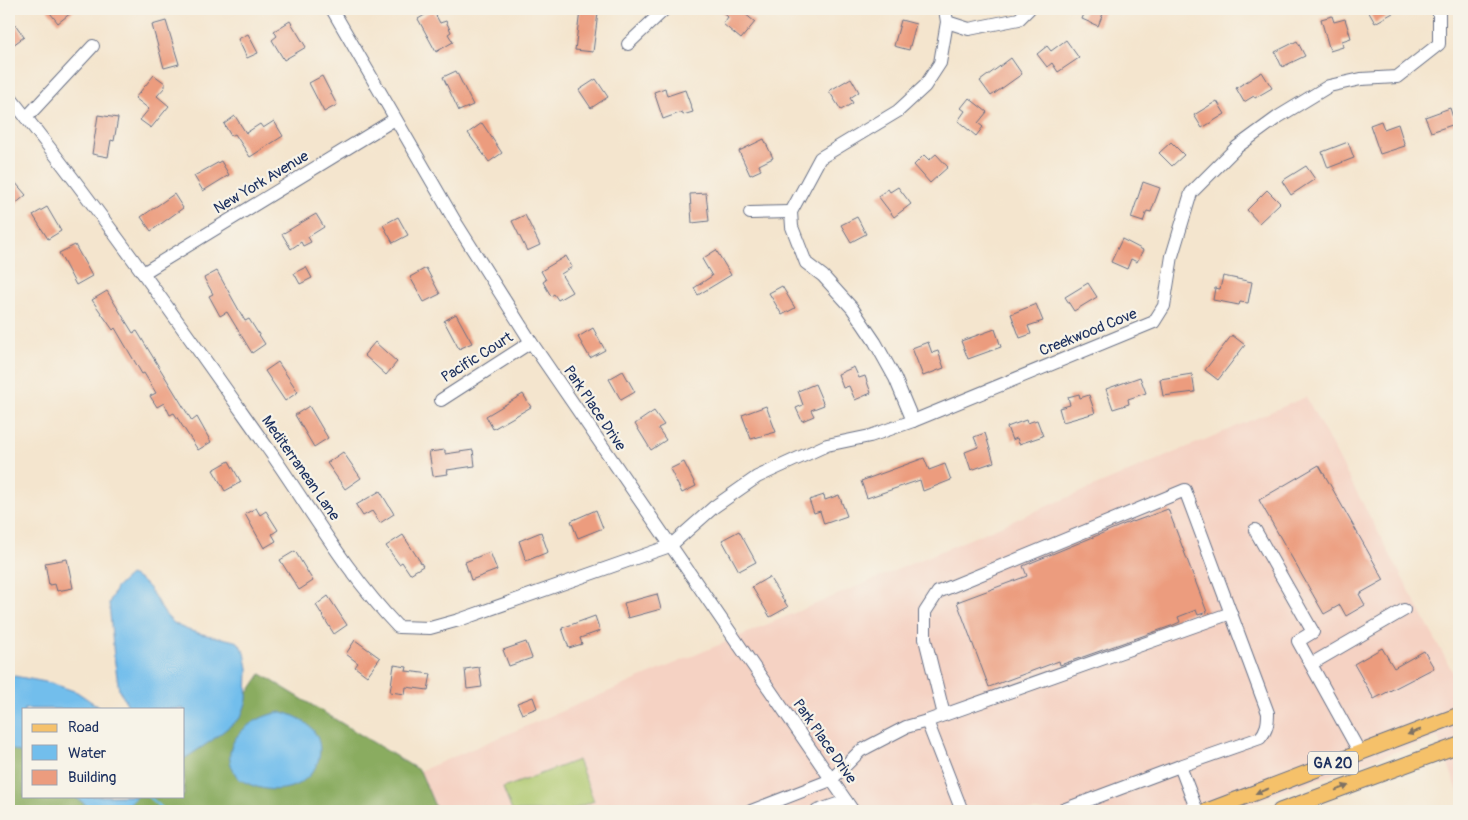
<svg xmlns="http://www.w3.org/2000/svg" width="1468" height="820" font-family="Pangolin,sans-serif">
<style>
.built{fill:#f5d2c3}
.green{fill:#aec86d;stroke:#647c66}
.forest{fill:#8aac60;stroke:#526e5f}
.water{fill:#72beec;stroke:#4676a5}
.lines{fill:none;stroke-linecap:round;stroke-linejoin:round}
.stream{stroke:#72beec;stroke-width:3}
.building{fill:#ec9c7e}
.minor-casing{stroke:#676f85;stroke-width:14}
.major-casing{stroke:#676f85;stroke-width:17}
.minor{stroke:#fff;stroke-width:12}
.major{stroke:#f5c16b;stroke-width:15}
.oneway{fill:#7d7164}
.labels{text-anchor:middle;stroke-width:4.5;stroke-linejoin:round;paint-order:stroke}
.shield{fill:#f7f3e8;stroke:#5d6a87;stroke-width:1}
.shield-label{font-size:14px;font-weight:bold;fill:#1b2f5e}
.street-label{font-size:15px;fill:#1b2f5e;stroke:#f7f3e8}
</style>
<rect width="100%" height="100%" fill="#f7f3e8"/>
<filter id="ink" filterUnits="userSpaceOnUse"><feTurbulence type="fractalNoise" baseFrequency=".02" numOctaves="2"/><feDisplacementMap in="SourceGraphic" scale="10" xChannelSelector="R" yChannelSelector="G"/><feConvolveMatrix kernelMatrix="1 2 1 2 8 2 1 2 1" color-interpolation-filters="sRGB"/></filter>
<filter id="wash" filterUnits="userSpaceOnUse"><feTurbulence type="fractalNoise" baseFrequency=".0096" numOctaves="4" result="noise"/><feDisplacementMap in="SourceGraphic" scale="20" xChannelSelector="R" yChannelSelector="G"/><feGaussianBlur stdDeviation="1.12" result="paint"/><feColorMatrix in="noise" values="0 0 0 0 0 0 0 0 0 0 0 0 0 0 0 0 0 1.4 0 .05"/><feComposite in="paint" operator="in"/></filter>
<g filter="url(#wash)">
<rect width="100%" height="100%" fill="#f4e5ce"/>
<path class="built" d="M1306 397 1459 684V794L1438 737 1227 811H437L420 771Z"/>
<path class="green" d="M578 760 594 801 568 811H512L503 788Z"/>
<path class="forest" d="M261 674 420 771 437 811H9V743L24 754V796H184V752L222 731Z"/>
<g class="water">
<path d="M130 575C156 584 154 607 174 623 191 635 219 636 238 642L245 653 248 668 247 700 243 712 240 718 211 741 184 759V709H130L119 690 114 657 109 603 116 588Z"/>
<path d="M9 675 51 683 77 692 102 709H24V754L9 748Z"/>
<path d="M282 712C357 731 309 820 239 779 212 746 250 716 282 712Z"/>
<path d="M74 796H138L129 804 94 811Z"/>
</g>
<g class="lines">
<path class="stream" d="M148 796 165 811"/>
</g>
<g id="blocks">
<g class="building">
<path d="M47 9H76L58 23Z"/>
<path d="M719 9H739L755 22 741 39 723 24 728 17Z"/>
<path d="M1086 9H1105L1098 26 1082 19Z"/>
<path d="M1367 9H1400L1375 23Z"/>
<path d="M433 10 440 23 446 21 451 32 448 34 453 42 436 52 418 19Z"/>
<path d="M580 11 598 13 593 52 575 50Z"/>
<path d="M1332 16 1334 22 1345 19 1351 38 1342 41 1343 47 1330 51 1321 19Z"/>
<path d="M901 20 916 24 909 50 894 46Z"/>
<path d="M166 21 179 64 164 68 152 25Z"/>
<path d="M290 21 306 47 284 60 272 40 277 36 274 31Z"/>
<path d="M15 24 24 37 9 48V29Z"/>
<path d="M248 34 258 53 247 58 238 39Z"/>
<path d="M1066 40 1079 58 1058 72 1052 63 1047 67 1037 54 1047 46 1051 51Z"/>
<path d="M1297 41 1305 56 1282 67 1275 52Z"/>
<path d="M1011 58 1022 74 991 96 980 81Z"/>
<path d="M456 71 473 105 459 111 443 77Z"/>
<path d="M1262 72 1272 88 1255 98 1254 96 1244 102 1236 88Z"/>
<path d="M154 75 165 83V87L157 96 169 106 151 128 140 120 149 109 135 98Z"/>
<path d="M322 76 337 105 324 112 309 83Z"/>
<path d="M851 78 859 92 850 98 853 103 841 110 829 91Z"/>
<path d="M596 79 608 97 591 108 579 90Z"/>
<path d="M665 88 667 96 685 90 693 112 683 115 682 112 663 119 654 92Z"/>
<path d="M969 98 987 112 978 123 983 127 976 136 958 121 965 111 961 108Z"/>
<path d="M1217 101 1225 114 1202 128 1194 115Z"/>
<path d="M1450 108 1455 124 1431 132 1425 117Z"/>
<path d="M98 115 118 118 114 141 111 140 108 157 92 154Z"/>
<path d="M235 116 246 133 260 124 263 128 274 121 283 136 250 157 235 134 231 136 224 124Z"/>
<path d="M1381 121 1384 129 1398 124 1405 146 1380 154 1370 125Z"/>
<path d="M482 123 502 153 489 162 468 133Z"/>
<path d="M764 139 773 158 759 165 761 170 750 175 739 151Z"/>
<path d="M1171 142 1184 155 1172 166 1159 153Z"/>
<path d="M1348 142 1354 158 1328 168 1322 152Z"/>
<path d="M936 154 948 167 930 183 914 165 924 155 929 160Z"/>
<path d="M221 161 229 175 203 191 194 176Z"/>
<path d="M1306 166 1315 179 1291 195 1282 181Z"/>
<path d="M9 175 26 195 14 205 9 198Z"/>
<path d="M1143 182 1160 188 1151 212 1147 211 1143 222 1131 218Z"/>
<path d="M898 187 911 204 894 217 878 196 888 189 890 192Z"/>
<path d="M1267 190 1280 203 1259 223 1247 210Z"/>
<path d="M706 193 709 221 692 223 690 194Z"/>
<path d="M174 194 183 208 151 231 141 217Z"/>
<path d="M47 207 61 231 48 239 33 215Z"/>
<path d="M316 214 324 227 308 237 311 242 303 246 301 242 291 249 282 234Z"/>
<path d="M525 215 540 245 527 251 512 221Z"/>
<path d="M398 217 408 235 393 243 383 225Z"/>
<path d="M857 217 866 234 851 242 841 225Z"/>
<path d="M1122 239 1143 250 1137 262 1131 259 1127 269 1111 262Z"/>
<path d="M75 245 92 276 76 285 59 253Z"/>
<path d="M716 250 731 275 698 295 694 288 712 276 702 259Z"/>
<path d="M566 256 572 267 561 274 572 292 558 300 554 294 551 296 543 282 546 280 541 271Z"/>
<path d="M306 267 312 278 300 284 294 273Z"/>
<path d="M426 268 440 294 424 302 410 277Z"/>
<path d="M217 271 245 321 249 319 265 344 252 353 227 312 220 316 209 296 213 294 204 278Z"/>
<path d="M1223 276 1252 282 1248 303 1240 302 1239 305 1213 300 1215 288 1220 289Z"/>
<path d="M1088 283 1097 297 1074 311 1065 297Z"/>
<path d="M782 286 795 308 782 315 769 293Z"/>
<path d="M107 291 133 333 137 331 192 421 197 417 211 442 198 450 174 413 170 415 164 403 157 407 150 396 156 393 144 373 142 374 115 328 113 330 92 300Z"/>
<path d="M1036 304 1043 321 1028 326 1031 334 1020 338 1011 314Z"/>
<path d="M456 314 472 343 459 349 444 321Z"/>
<path d="M593 328 605 350 590 358 578 337Z"/>
<path d="M995 329 1001 347 968 359 961 341Z"/>
<path d="M1232 335 1245 345 1218 380 1205 370Z"/>
<path d="M375 342 397 362 386 375 364 355Z"/>
<path d="M928 342 932 353 938 351 944 368 923 376 912 348Z"/>
<path d="M278 362 298 392 285 401 265 371Z"/>
<path d="M854 367 859 378 865 376 871 393 855 400 849 386 843 388 838 374Z"/>
<path d="M623 371 635 392 621 400 609 379Z"/>
<path d="M1192 374 1195 392 1163 396 1160 379Z"/>
<path d="M1140 377 1146 393 1128 399 1129 404 1113 409 1106 389Z"/>
<path d="M815 384 824 405 811 410 814 416 802 421 796 408 803 405 798 391Z"/>
<path d="M523 394 531 407 493 429 486 416Z"/>
<path d="M1079 394 1080 398 1089 395 1095 413 1063 422 1059 408 1070 405 1068 397Z"/>
<path d="M309 406 328 438 314 447 295 415Z"/>
<path d="M766 406 776 432 751 439 742 415Z"/>
<path d="M654 411 664 425 658 428 666 440 651 450 635 424Z"/>
<path d="M1026 420 1027 423 1037 420 1043 436 1019 444 1017 438 1012 440 1007 427Z"/>
<path d="M985 433 994 462 971 470 965 452 978 447 974 437Z"/>
<path d="M445 450V454L473 450 475 466 447 470 448 474 433 476 429 452Z"/>
<path d="M343 452 361 478 345 489 327 463Z"/>
<path d="M924 458 929 470 945 464 951 480 923 491 920 480 867 498 861 481Z"/>
<path d="M229 461 241 482 225 491 213 470Z"/>
<path d="M684 462 696 486 682 493 670 469Z"/>
<path d="M1319 465 1384 580 1359 594 1365 605 1346 616 1340 605 1324 614 1259 500Z"/>
<path d="M380 491 394 514 380 523 372 511 363 516 356 505Z"/>
<path d="M824 495 825 500 839 495 847 516 824 524 820 511 814 513 809 500Z"/>
<path d="M256 508 260 515 266 511 278 530 272 534 276 541 264 548 245 514Z"/>
<path d="M1168 509 1207 612 1198 615 1196 610 1178 617 1180 622 1171 626 1060 665 1059 661 989 687 957 602 1027 576 1023 566 1132 521 1133 522Z"/>
<path d="M596 510 603 528 578 538 571 521Z"/>
<path d="M739 531 756 562 739 571 722 540Z"/>
<path d="M541 532 548 552 526 561 519 541Z"/>
<path d="M403 535 423 566 410 574 402 562 399 564 386 546Z"/>
<path d="M295 551 313 581 299 590 280 560Z"/>
<path d="M490 552 497 570 471 580 465 562Z"/>
<path d="M67 559 73 588 57 591 55 584 49 585 45 563Z"/>
<path d="M769 577 788 607 770 617 752 587Z"/>
<path d="M657 594 661 609 628 618 624 603Z"/>
<path d="M328 596 347 625 334 634 316 605Z"/>
<path d="M595 616 600 631 580 638 582 644 569 648 562 628Z"/>
<path d="M355 640 380 658 367 676 355 667 358 663 346 654Z"/>
<path d="M526 642 532 658 509 666 503 650Z"/>
<path d="M1382 648 1394 668 1424 651 1434 668 1374 699 1354 664Z"/>
<path d="M394 665 407 667 406 671 431 674 428 690 406 687 405 694 390 692Z"/>
<path d="M479 667 482 687 467 689 465 669Z"/>
<path d="M533 697 537 708 522 714 517 703Z"/>
</g>
</g>
</g>
<g filter="url(#ink)">
<use href="#blocks" fill-opacity="0" stroke="#676f85" stroke-width="1"/>
<g class="lines">
<defs>
<g id="minor">
<path d="M332 9 456 223 531 342 853 811"/>
<path d="M947 22 969 29 1019 19 1029 9"/>
<path d="M628 44 665 9"/>
<path d="M9 96C101 211 186 333 271 453 312 512 348 575 398 627L430 628 459 620 670 546 714 507 757 477 827 445 870 436 913 421 1154 322 1164 306 1172 256 1191 193 1237 147 1278 117 1329 86 1361 79 1397 77 1439 44V9"/>
<path d="M26 118 93 46"/>
<path d="M750 213 791 212"/>
<path d="M143 273 395 119"/>
<path d="M441 400 531 342"/>
<path d="M913 421 895 378 875 342 852 308 823 276 806 263 792 227 791 212 820 158 898 111 925 86 940 63 947 22 945 9"/>
<path d="M1255 530 1313 632 1298 641 1360 753"/>
<path d="M1311 664 1404 610"/>
<path d="M944 715 925 639V612L938 592 1185 490 1268 713C1268 723 1267 730 1260 738L1180 766"/>
<path d="M927 721 1231 613"/>
<path d="M751 811 831 780 860 751 906 727 927 721 962 811"/>
<path d="M817 811 846 801"/>
<path d="M1060 811 1180 766 1197 811"/>
</g>
<g id="major">
<path d="M1207 811 1459 715"/>
<path d="M1280 811 1459 745"/>
</g>
</defs>
<use href="#minor" class="minor-casing"/>
<use href="#major" class="major-casing"/>
<use href="#minor" class="minor"/>
<use href="#major" class="major"/>
</g>
<defs><path id="oneway-solid" d="M-6-.8H1V-3.2L6.5 0L1 3.2V.8H-6Z" transform="scale(1.25)"/></defs>
<g class="oneway">
<use href="#oneway-solid" transform="translate(1414 732) rotate(159)"/>
<use href="#oneway-solid" transform="translate(1342 788) rotate(-20)"/>
<use href="#oneway-solid" transform="translate(1262 791) rotate(159)"/>
</g>
</g>
<g class="labels">
<rect class="shield" x="1308" y="751.5" width="50" height="23" rx="4"/>
<g class="shield-label">
<text x="1333" y="768">GA 20</text>
</g>
<g class="street-label">
<text transform="translate(261 182) rotate(-31)" y="5">New York Avenue</text>
<text transform="translate(1088 332) rotate(-22)" y="5">Creekwood Cove</text>
<text transform="translate(477 357) rotate(-32)" y="5">Pacific Court</text>
<text transform="translate(595 408) rotate(56)" y="5">Park Place Drive</text>
<text transform="translate(301 468) rotate(55)" y="5">Mediterranean Lane</text>
<text transform="translate(825 741) rotate(55)" y="5">Park Place Drive</text>
</g>
</g>
<rect width="1468" height="820" fill="none" stroke="#f7f3e8" stroke-width="30"/>
<rect x="22" y="708" width="162" height="90" fill="#f7f3e8" stroke="#9fa5b1"/>
<rect x="32" y="724" width="25" height="8" fill="#f5c16b" stroke="#9fa5b1"/>
<text x="68" y="732" font-size="15" fill="#1b2f5e">Road</text>
<rect x="32" y="745" width="25" height="15" fill="#72beec" stroke="#9fa5b1"/>
<text x="68" y="758" font-size="15" fill="#1b2f5e">Water</text>
<rect x="32" y="770" width="25" height="15" fill="#ec9c7e" stroke="#9fa5b1"/>
<text x="68" y="782" font-size="15" fill="#1b2f5e">Building</text>
</svg>
